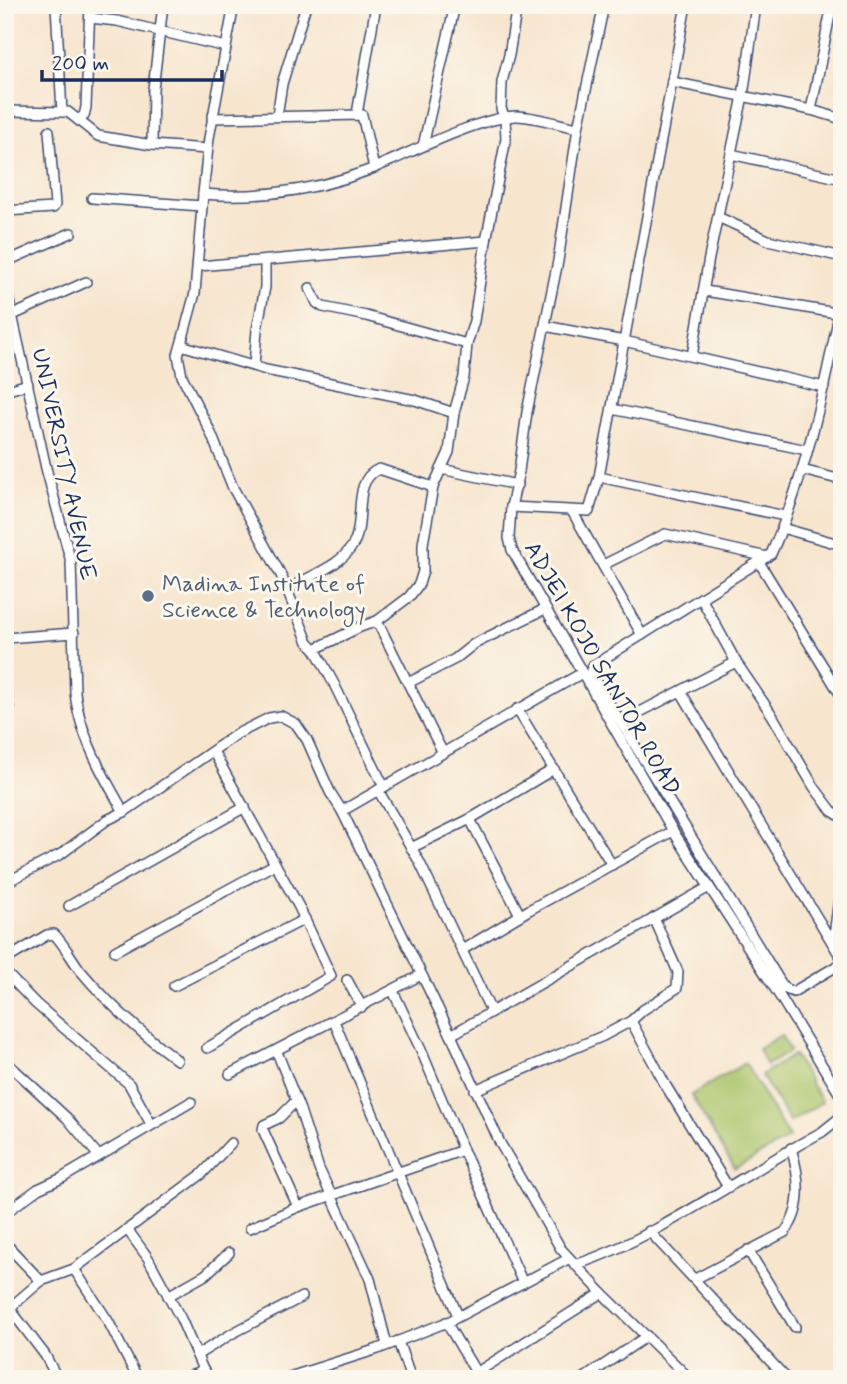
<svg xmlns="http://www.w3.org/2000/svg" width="847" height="1384" font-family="Mynerve,sans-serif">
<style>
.pitch{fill:#abc56b;stroke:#637a64;stroke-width:2}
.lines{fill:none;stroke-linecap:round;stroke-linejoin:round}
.minor-casing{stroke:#3c4a6f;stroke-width:12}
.minor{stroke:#fff;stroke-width:9}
.service-dot{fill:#5c6f8a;stroke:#fbf7ec;stroke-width:2.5}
.labels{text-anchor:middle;stroke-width:6;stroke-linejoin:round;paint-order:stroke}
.street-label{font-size:23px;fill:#1b2f5e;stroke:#fbf7ec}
.service-label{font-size:23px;fill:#4e5e75;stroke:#fbf7ec;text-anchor:start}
</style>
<rect width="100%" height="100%" fill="#fbf7ec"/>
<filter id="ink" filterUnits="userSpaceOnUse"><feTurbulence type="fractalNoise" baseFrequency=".0143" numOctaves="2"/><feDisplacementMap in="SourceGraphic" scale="14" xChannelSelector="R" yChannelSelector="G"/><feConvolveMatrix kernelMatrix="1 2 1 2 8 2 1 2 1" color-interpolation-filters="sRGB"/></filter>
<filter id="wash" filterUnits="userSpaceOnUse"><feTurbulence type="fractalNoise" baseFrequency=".00686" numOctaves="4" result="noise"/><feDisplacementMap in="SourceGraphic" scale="28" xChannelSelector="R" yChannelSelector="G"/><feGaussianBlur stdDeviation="1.57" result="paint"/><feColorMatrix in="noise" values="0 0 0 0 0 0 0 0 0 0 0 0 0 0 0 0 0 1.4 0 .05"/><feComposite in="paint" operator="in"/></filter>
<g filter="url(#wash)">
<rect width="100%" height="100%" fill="#f7e5ce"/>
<g class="pitch">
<path d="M781 1035 790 1051 767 1065 758 1049Z"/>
<path d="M794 1055 822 1102 790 1122 761 1075Z"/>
<path d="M745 1063 789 1138 735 1169 691 1095Z"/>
</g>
</g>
<g filter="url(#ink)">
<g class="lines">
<defs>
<g id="minor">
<path d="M56 5 62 112"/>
<path d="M604 5 578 128 558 261 527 412 519 471 511 507 509 538 512 550 673 831 781 998 842 1098"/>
<path d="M90 18 117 21 226 47"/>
<path d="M672 82 811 110 842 119"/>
<path d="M811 110 832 5"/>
<path d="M5 111 68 112 98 136 152 145 207 149"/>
<path d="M357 114 376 5"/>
<path d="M277 116 282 84 306 5"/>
<path d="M212 118 362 115 374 168"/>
<path d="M78 119 84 116 86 107 90 5"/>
<path d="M152 145 153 89 163 5"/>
<path d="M423 146 455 5"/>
<path d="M731 154 842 179"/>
<path d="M203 194 209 138 234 5"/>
<path d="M92 198 202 206"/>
<path d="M5 211 53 208 55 205 49 131"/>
<path d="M718 217 768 240 842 257"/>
<path d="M5 262 71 233"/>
<path d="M199 266 486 241"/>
<path d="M5 283 46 468 71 562 75 692C79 734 103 776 124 812"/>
<path d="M310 288 317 303 323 307 366 316 467 344"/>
<path d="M705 291 842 314"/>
<path d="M842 301C824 387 807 474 771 554L594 665 591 670 593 677 784 988 793 992 842 963"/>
<path d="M13 315 86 282"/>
<path d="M545 326 624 341 824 387"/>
<path d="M181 345 178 355 182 376 210 431 233 488 281 575 308 642 315 649 334 684 384 787"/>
<path d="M692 356 709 258 743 96 756 5"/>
<path d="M254 366 257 330 265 287V261"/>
<path d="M5 391 28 384"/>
<path d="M612 409 807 450"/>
<path d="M454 413 415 400 266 370 181 345 195 293 203 194C266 199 333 188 390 161 424 146 479 119 515 116 530 115 561 125 578 128"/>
<path d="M441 469 517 485"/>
<path d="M802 470 842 480"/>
<path d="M599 477 785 516"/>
<path d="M511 507 589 511 599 477 686 5"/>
<path d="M572 511 642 635"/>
<path d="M782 528 842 545"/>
<path d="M759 562 842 697"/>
<path d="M603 565 665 534 767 557"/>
<path d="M287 590C310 575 341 567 354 543 366 519 351 481 379 469L433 487"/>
<path d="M701 598 736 662 772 715 814 787 832 811 842 817"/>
<path d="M5 638 74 633"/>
<path d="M315 649 360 627 377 621"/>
<path d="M408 683 455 659 474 644 545 609"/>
<path d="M5 685 9 709"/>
<path d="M681 692 842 959"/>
<path d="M517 709 612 865"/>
<path d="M621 722 736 662"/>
<path d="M443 753 377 621 409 597 419 584 423 571V544L433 487 449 452 454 413 464 377 467 344 474 321 486 241 506 139 505 117 501 109 502 82 509 55 517 5"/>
<path d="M378 790 419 861 491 1011"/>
<path d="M342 811 582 673"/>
<path d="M470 819 520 915"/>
<path d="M411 848 470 819 554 769"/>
<path d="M5 883 61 854 107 820 124 812 237 734 269 718 281 716 296 724 307 740 330 792 342 811 451 1035 500 1143 561 1249 602 1293 690 1379"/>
<path d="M69 906 245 807"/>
<path d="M833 942 842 878"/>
<path d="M462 950 529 910 673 831"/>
<path d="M115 951 275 864"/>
<path d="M5 960 47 935 54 934C64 944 71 958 80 970 109 1005 141 1033 177 1060"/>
<path d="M5 972 36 1004 129 1084 151 1124"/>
<path d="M347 980 362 1007"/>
<path d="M174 986 305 919"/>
<path d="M393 991 421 1050 463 1150 523 1283"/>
<path d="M334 1021 458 1316"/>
<path d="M631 1021 666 1086 728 1187"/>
<path d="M451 1035 709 887"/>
<path d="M207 1048 331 976 299 907 213 751"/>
<path d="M277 1052 300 1110 319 1169 370 1279 387 1345"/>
<path d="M5 1061 67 1118 98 1155"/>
<path d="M230 1074 421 975"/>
<path d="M475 1090 603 1036 631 1021 643 1010 677 988 678 972 654 918"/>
<path d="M296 1101 279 1118 264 1125 263 1130 298 1207"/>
<path d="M5 1213 38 1189 62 1178 191 1102"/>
<path d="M250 1228 298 1207 463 1150"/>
<path d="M127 1229 148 1258 181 1319 207 1379"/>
<path d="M649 1231 787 1379"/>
<path d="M5 1243 41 1281"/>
<path d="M748 1250 795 1327"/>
<path d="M575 1265C660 1237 743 1174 822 1132L842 1116"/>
<path d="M74 1269 108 1321 138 1379"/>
<path d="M695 1279 785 1232C804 1208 799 1174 791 1148"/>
<path d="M168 1296 205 1275 229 1253"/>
<path d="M10 1309 45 1355 55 1374"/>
<path d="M5 1312 41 1281 74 1269 202 1174 231 1143"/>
<path d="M446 1322 480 1379"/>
<path d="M398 1341 411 1379"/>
<path d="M197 1355 233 1333 302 1297"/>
<path d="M476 1373 602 1293"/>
<path d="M182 1379 204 1371"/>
<path d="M283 1379 378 1349 450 1321 568 1259"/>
<path d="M583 1379 647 1336"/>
</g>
</defs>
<use href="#minor" class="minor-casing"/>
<use href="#minor" class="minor"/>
</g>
</g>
<circle class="service-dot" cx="148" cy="596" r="7"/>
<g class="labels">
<g class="street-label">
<text transform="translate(65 464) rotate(78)" y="8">UNIVERSITY AVENUE</text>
<text transform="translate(603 668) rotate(60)" y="8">ADJEI KOJO SANTOR ROAD</text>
</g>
<g class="service-label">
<text x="162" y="591">Madina Institute of<tspan x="162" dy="26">Science &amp; Technology</tspan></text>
</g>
</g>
<rect width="847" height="1384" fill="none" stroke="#fbf7ec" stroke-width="28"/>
<path d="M42 70v10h180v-10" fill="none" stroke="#1b2f5e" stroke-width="3.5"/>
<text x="52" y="70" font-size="21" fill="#1b2f5e" stroke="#fbf7ec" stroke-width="5" paint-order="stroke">200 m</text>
</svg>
